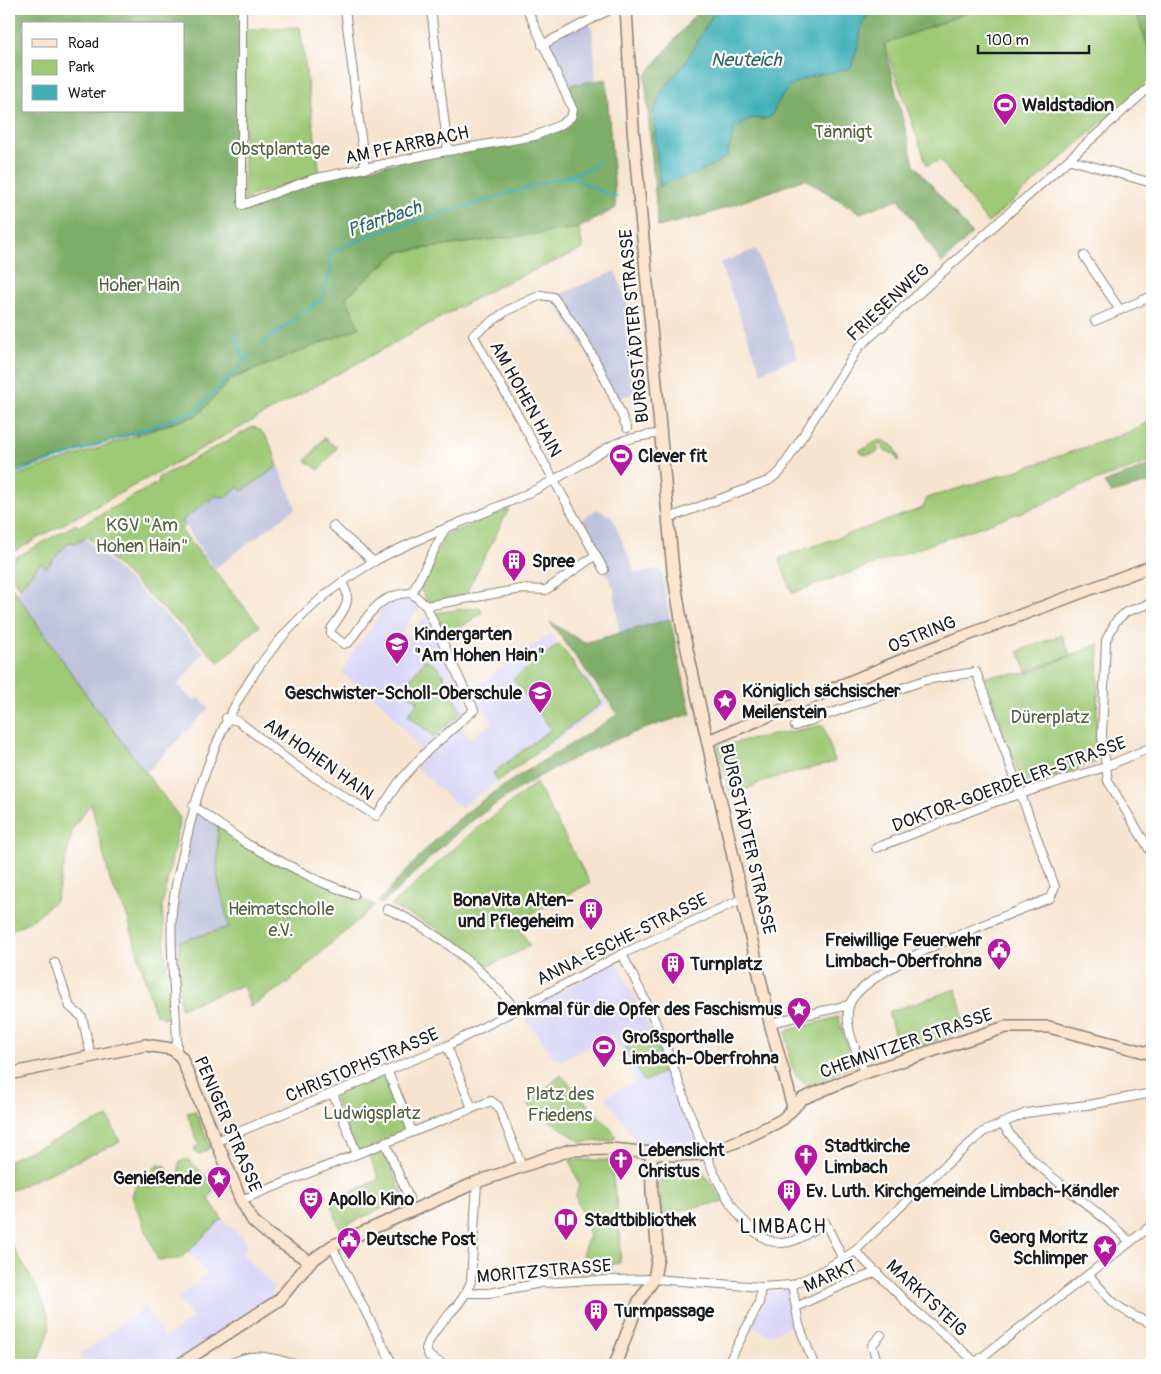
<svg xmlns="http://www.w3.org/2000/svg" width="1161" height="1374" font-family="Pangolin,sans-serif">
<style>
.built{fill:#d9d7f7}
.industrial{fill:#c0c2dd}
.green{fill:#9ec976;stroke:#5d7249}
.forest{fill:#7ead67;stroke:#4d6442;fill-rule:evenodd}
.water{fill:#3eafb7;stroke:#2d666a}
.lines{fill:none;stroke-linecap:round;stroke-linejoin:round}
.stream{stroke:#3eafb7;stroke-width:2.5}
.street-casing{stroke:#8a8076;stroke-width:10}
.secondary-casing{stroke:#8a8076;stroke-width:14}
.street{stroke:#fff;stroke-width:8}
.secondary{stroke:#fbe5cf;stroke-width:11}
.labels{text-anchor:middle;stroke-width:4.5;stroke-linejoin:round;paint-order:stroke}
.poi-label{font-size:18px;font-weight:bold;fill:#1c1c1c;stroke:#fff;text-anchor:start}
.park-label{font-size:18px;fill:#506140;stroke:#fff}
.street-label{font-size:18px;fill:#1c1c1c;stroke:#fff}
.water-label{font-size:19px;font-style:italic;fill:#2d666a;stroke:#fff}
.quarter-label{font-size:20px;letter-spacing:1px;fill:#1c1c1c;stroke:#fff}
</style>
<rect width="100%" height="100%" fill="#fff"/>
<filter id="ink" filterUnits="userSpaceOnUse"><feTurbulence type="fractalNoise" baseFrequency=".02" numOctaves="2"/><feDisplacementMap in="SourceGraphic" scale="10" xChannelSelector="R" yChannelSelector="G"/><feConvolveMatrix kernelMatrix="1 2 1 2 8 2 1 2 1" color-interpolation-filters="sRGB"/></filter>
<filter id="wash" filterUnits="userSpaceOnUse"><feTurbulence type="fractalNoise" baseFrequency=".0096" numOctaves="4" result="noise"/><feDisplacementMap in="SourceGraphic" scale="20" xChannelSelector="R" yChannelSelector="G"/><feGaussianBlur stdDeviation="1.12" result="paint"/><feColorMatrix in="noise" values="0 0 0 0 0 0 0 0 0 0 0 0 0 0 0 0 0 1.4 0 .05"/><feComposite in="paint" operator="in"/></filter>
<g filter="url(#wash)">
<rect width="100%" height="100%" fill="#f7e4cf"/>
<g class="built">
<path d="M402 595 416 599 421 605 391 648 398 652 404 644 401 642 406 636 409 637 424 616 428 619 469 710 422 751 382 703 343 674 349 657 379 617V608Z"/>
<path d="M550 633 607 704 460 808 416 767 459 725 469 739 493 723 470 691Z"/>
<path d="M617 962 674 1079 698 1147 637 1142 606 1097 636 1081 612 1034 561 1060 554 1058 521 1012Z"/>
<path d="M222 1219 249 1244 242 1253 273 1286 272 1297 169 1365H87L80 1355 144 1307 165 1337 193 1318 177 1298 208 1273 187 1251Z"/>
<path d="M793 1289 797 1324 769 1335 751 1326 769 1292Z"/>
</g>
<g class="industrial">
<path d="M587 21 592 28 596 79 564 88 542 45Z"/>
<path d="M756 249 798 358 761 372 720 263Z"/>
<path d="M615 271 633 319 635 393 615 399 553 297Z"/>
<path d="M278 466 296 508 214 569 182 520 215 496 225 497 238 487 242 491Z"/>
<path d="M597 509 612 517 635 573 661 569 670 619 619 633 614 588 578 522Z"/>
<path d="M85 538 204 652 178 685 193 700 199 698 209 708 146 773 88 697 15 593 41 563 46 567 69 542Z"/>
<path d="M193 806 218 824 217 876 229 927 172 945 171 931Z"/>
</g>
<g class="green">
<path d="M966 9H1135L1152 59V78L988 223 940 160 927 165 884 43 966 13Z"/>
<path d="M300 27 320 175 254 195 244 201V29Z"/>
<path d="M579 228 583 249 498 286 9 554V478L198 415 231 379 358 328 346 297 398 252Z"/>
<path d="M1152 418V461L1091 482 1033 508 792 593 779 558 923 508 927 498 1015 471 1135 430Z"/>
<path d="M253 427C269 432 273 452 278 466L242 491 238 487 225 497 215 496 182 520 185 526 181 530 260 626 219 662 88 537 76 543 69 542 46 568 41 563 19 588 10 572 13 559 76 524 78 527 159 482 158 478Z"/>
<path d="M324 438 337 448 319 470 306 461Z"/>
<path d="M881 440 894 446 900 460 898 461 895 454 884 450 880 443 876 445 879 450C874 455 865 456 860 451L861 449C870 449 872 441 881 440Z"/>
<path d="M509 509 465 595 434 602 426 599 419 587 446 535Z"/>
<path d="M9 583 88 697 180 818 162 907 171 1020 155 1014 127 915 111 884 91 803 73 828 56 900 31 921 9 931Z"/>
<path d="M479 607 482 613 446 637 435 613Z"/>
<path d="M1062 635 1070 655 1027 672 1018 651Z"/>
<path d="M559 644 602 703 498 781 493 773 551 729 513 679Z"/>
<path d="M1099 644 1096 762 1024 788 984 676 1029 673Z"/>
<path d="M425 659 440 669 462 712 434 737 408 715 418 701 402 690Z"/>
<path d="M823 725 835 762 766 780 730 797 718 746Z"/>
<path d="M536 783 590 883 516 922 530 946 483 969 435 927 391 906 469 835Z"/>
<path d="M218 824 321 882 375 905 287 983 250 1007 243 985 180 1008 179 942 229 927 217 876Z"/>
<path d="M956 989 966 1029C944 1037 923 1047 900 1054L888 1012Z"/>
<path d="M838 1017 853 1066 809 1086C788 1076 789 1052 786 1031Z"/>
<path d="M649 1035 669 1069 644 1082 625 1047Z"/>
<path d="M388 1072 412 1131 357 1154 333 1094Z"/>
<path d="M561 1075 616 1135 613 1141 581 1142 527 1105Z"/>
<path d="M195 1111 211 1147 200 1154 196 1153 194 1148 199 1145 187 1113Z"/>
<path d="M108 1117 120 1142 9 1191V1160Z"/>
<path d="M384 1151 404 1198 340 1228 330 1202 379 1179 370 1157Z"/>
<path d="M184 1160H189L210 1180 214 1190 208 1198 222 1219 180 1259 158 1260 132 1196 139 1177 151 1173 157 1165 166 1166 170 1175 179 1176V1163Z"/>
<path d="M570 1160H611C614 1195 623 1229 620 1263L612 1264 611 1271 576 1273 589 1235 576 1197 579 1184Z"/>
<path d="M697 1164 724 1201 660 1215V1170L666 1166Z"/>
<path d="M9 1240C21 1261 45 1297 49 1320 52 1334 41 1353 36 1365H9Z"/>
</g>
<g class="forest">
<path d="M9 9H242L236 86 242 205 313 179 535 136 562 124 573 110 569 85 606 79 616 208 579 228 398 252 346 297 359 328 231 379 198 415 9 472ZM24 24H184V111H24Z"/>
<path d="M700 9H716L685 63 661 92 653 112 660 187 667 181 688 176 727 156 734 129 752 118 763 119 772 116C788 72 812 78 851 68L859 42 862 23 874 9H966L967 13 884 44 914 164 972 234 942 263 899 199 860 213 805 179 708 214 658 227 645 76Z"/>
<path d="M1135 9H1152V59Z"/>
<path d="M1152 464V482L1111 493 1104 483Z"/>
<path d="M670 619 691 714C607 738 538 771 468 824 438 848 411 878 382 904L378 902C405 873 430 842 461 817 509 777 567 749 618 714L550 622 584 643Z"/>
</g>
<path class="water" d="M716 9H874L862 23 859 42 851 68C812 78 788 72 772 116L763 119 752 118 734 129 727 156C715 164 702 172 688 176 677 179 670 179 660 187L653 112 661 92 685 63Z"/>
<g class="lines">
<g class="stream">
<path d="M567 176 616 197"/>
<path d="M237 333V341L244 359"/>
<path d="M260 345 323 298 331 269 329 255 338 249 385 230 587 170 600 161"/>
<path d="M9 475 197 411 250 354"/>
</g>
</g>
</g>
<g filter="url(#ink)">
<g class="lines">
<defs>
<g id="street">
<path d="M242 9V205L313 179 436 153 535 136 562 124 571 117 573 110 527 9"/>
<path d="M345 9 365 169"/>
<path d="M431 9 448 151"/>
<path d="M542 45 611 9"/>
<path d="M1071 160 1152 183"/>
<path d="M1084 256 1120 310 1152 296"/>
<path d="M1095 321 1120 310"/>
<path d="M669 518 768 481 780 472 859 347 1152 85"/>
<path d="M333 526 374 562"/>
<path d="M604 570 473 335 508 310 541 295 553 297C585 336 608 381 627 428"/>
<path d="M412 593 445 529"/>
<path d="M1152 603 1126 612 1116 621 1106 640 1102 736 1108 781 1152 854"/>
<path d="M426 606 521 589 546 590 596 555"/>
<path d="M226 718 238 721 292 763 376 816 399 782 425 753 474 710 426 606 412 593C377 593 368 617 349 642L344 644 331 634V629C341 614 355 601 342 583"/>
<path d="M795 726 925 680 976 672 1055 887 1050 898C1011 914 860 968 849 1006 843 1027 858 1053 864 1072"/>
<path d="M193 806 247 844 321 882 354 895"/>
<path d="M876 848 989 804 1105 767 1152 747"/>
<path d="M387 909C434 928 484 970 516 1010"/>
<path d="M622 954C636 982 651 1010 663 1040 685 1090 717 1226 774 1242 794 1247 810 1231 825 1222L843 1259"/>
<path d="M55 963 70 1007 82 1017 91 1055"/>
<path d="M770 1023 849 1005"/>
<path d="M447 1046 472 1108"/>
<path d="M177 1052C177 1005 169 958 172 911 174 889 180 867 185 846 210 727 265 625 373 562 414 539 459 524 502 505 529 494 555 480 580 465 593 457 607 446 622 441 634 437 648 435 661 433"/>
<path d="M388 1072 412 1131"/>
<path d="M333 1094 357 1154"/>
<path d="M1002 1123C1034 1173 1089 1200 1130 1242"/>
<path d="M217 1141 447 1046 622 954 744 898"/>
<path d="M385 1142 409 1198"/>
<path d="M241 1200 491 1101 498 1106 522 1166"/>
<path d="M332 1246 393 1365H391"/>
<path d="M855 1251 909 1305 978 1364"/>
<path d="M1089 1275C1113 1304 1117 1309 1152 1324"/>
<path d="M792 1285 799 1325 814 1365"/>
<path d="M467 1293H489L541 1283 575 1281 654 1279 761 1287 792 1285 819 1273 855 1251 922 1186 983 1132 1026 1113 1094 1104 1152 1093"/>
<path d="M796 1307 843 1285 877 1272"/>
<path d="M228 1365C256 1350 270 1358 298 1365"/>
<path d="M444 1365 429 1356 426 1349C434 1322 463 1308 471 1281L477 1182"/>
<path d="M732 1365 730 1360 759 1303 761 1287"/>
<path d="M878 1365 872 1345 881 1335"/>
<path d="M972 1365 1152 1225"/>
</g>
<g id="secondary">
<path d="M626 9 633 128 673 571 683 631 770 1023 793 1107"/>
<path d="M708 741 914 655 1152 566"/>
<path d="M9 1074 145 1045 172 1049 181 1057 241 1200 253 1221 269 1235 310 1262"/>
<path d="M179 1365 279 1300 310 1262 332 1246 477 1182 570 1150 611 1149 675 1155 704 1154 741 1140 776 1123 783 1119 802 1099 861 1074 1006 1027H1049L1152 1054"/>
<path d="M615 1365 639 1301 654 1279 658 1256 652 1192 651 1153"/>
</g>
</defs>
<use href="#street" class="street-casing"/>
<use href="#secondary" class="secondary-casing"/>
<use href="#street" class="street"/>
<use href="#secondary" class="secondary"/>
</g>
</g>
<defs>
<symbol id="stadium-pin" viewBox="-11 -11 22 30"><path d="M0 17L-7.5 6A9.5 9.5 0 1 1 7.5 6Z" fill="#b5179e" stroke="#fff"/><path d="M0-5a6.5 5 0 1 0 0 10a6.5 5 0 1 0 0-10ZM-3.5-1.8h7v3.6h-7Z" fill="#fff"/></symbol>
<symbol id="building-pin" viewBox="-11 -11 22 30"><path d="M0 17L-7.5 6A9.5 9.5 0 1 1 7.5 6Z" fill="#b5179e" stroke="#fff"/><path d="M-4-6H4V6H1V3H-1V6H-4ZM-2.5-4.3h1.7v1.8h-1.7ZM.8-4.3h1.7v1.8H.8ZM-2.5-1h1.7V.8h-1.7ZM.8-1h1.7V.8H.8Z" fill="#fff"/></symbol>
<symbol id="school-pin" viewBox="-11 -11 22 30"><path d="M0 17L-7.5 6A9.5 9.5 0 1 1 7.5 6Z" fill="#b5179e" stroke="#fff"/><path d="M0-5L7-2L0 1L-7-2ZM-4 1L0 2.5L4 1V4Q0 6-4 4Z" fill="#fff"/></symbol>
<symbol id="sight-pin" viewBox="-11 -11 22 30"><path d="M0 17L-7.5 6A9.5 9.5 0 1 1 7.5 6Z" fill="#b5179e" stroke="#fff"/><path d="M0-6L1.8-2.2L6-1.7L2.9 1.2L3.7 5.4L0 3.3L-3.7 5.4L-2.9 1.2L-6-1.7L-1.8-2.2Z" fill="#fff"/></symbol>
<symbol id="civic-pin" viewBox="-11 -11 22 30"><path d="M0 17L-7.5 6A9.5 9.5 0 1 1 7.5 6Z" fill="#b5179e" stroke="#fff"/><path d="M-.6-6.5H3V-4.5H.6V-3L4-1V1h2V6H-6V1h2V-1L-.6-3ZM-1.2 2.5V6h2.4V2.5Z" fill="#fff"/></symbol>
<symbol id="church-pin" viewBox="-11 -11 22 30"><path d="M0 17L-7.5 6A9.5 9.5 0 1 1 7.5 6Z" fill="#b5179e" stroke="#fff"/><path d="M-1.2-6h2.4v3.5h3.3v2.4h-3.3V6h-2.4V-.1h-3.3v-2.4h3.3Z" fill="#fff"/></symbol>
<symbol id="theatre-pin" viewBox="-11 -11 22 30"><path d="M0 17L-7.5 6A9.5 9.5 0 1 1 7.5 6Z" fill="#b5179e" stroke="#fff"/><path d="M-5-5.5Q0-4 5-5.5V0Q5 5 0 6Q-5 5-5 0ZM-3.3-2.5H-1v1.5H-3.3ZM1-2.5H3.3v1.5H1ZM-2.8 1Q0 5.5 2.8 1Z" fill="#fff"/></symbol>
<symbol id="library-pin" viewBox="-11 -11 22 30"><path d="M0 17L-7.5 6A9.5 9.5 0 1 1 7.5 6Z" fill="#b5179e" stroke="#fff"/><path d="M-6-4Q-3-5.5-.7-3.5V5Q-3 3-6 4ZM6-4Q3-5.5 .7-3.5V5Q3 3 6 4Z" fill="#fff"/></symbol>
</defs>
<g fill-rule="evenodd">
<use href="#stadium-pin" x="991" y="91" width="28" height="38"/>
<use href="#stadium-pin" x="607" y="442" width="28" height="38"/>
<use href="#building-pin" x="500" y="547" width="28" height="38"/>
<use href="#school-pin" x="383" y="630" width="28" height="38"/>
<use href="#school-pin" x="526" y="679" width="28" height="38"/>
<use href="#sight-pin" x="711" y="687" width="28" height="38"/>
<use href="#building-pin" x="577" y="896" width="28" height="38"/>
<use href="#civic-pin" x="985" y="936" width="28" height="38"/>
<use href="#building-pin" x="659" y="950" width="28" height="38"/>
<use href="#sight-pin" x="785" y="995" width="28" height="38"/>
<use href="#stadium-pin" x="590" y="1033" width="28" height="38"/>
<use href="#church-pin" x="792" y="1142" width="28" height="38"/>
<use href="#church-pin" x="607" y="1146" width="28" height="38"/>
<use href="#sight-pin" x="205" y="1164" width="28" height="38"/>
<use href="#building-pin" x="775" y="1177" width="28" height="38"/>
<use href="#theatre-pin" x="297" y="1185" width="28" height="38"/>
<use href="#library-pin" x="552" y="1206" width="28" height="38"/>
<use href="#civic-pin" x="335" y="1225" width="28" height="38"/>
<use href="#sight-pin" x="1091" y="1233" width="28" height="38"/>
<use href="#building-pin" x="582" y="1297" width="28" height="38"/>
</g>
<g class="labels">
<g class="poi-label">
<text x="1022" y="111">Waldstadion</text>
<text x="638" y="462">Clever fit</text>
<text x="532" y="567">Spree</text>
<text x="414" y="640">Kindergarten<tspan x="414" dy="21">"Am Hohen Hain"</tspan></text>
<text x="742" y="697">Königlich sächsischer<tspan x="742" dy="21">Meilenstein</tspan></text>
<text x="522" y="699" text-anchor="end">Geschwister-Scholl-Oberschule</text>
<text x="574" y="906" text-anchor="end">BonaVita Alten-<tspan x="574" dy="21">und Pflegeheim</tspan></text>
<text x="982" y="946" text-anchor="end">Freiwillige Feuerwehr<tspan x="982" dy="21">Limbach-Oberfrohna</tspan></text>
<text x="690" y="970">Turnplatz</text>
<text x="782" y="1015" text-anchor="end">Denkmal für die Opfer des Faschismus</text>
<text x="622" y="1043">Großsporthalle<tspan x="622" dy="21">Limbach-Oberfrohna</tspan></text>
<text x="824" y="1152">Stadtkirche<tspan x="824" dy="21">Limbach</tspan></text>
<text x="638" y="1156">Lebenslicht<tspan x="638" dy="21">Christus</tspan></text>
<text x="202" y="1184" text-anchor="end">Genießende</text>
<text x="806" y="1197">Ev. Luth. Kirchgemeinde Limbach-Kändler</text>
<text x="328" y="1205">Apollo Kino</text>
<text x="584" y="1226">Stadtbibliothek</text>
<text x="1088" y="1243" text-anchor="end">Georg Moritz<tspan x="1088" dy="21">Schlimper</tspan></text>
<text x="366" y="1245">Deutsche Post</text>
<text x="614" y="1317">Turmpassage</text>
</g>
<g class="park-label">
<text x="843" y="138">Tännigt</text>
<text x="280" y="155">Obstplantage</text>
<text x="139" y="291">Hoher Hain</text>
<text x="142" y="531">KGV "Am<tspan x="142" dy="21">Hohen Hain"</tspan></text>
<text x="1050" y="723">Dürerplatz</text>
<text x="281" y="915">Heimatscholle<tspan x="281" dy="21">e.V.</tspan></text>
<text x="560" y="1100">Platz des<tspan x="560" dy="21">Friedens</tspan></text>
<text x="372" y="1119">Ludwigsplatz</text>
</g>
<g class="street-label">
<text transform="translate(407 145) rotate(-12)" y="6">AM PFARRBACH</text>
<text transform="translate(888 302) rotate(-43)" y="6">FRIESENWEG</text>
<text transform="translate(634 326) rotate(-95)" y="6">BURGSTÄDTER STRASSE</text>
<text transform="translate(526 399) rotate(61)" y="6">AM HOHEN HAIN</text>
<text transform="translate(922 634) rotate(-22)" y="6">OSTRING</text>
<text transform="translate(319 759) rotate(35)" y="6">AM HOHEN HAIN</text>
<text transform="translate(1009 784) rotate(-20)" y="6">DOKTOR-GOERDELER-STRASSE</text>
<text transform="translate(748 839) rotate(77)" y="6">BURGSTÄDTER STRASSE</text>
<text transform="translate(622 939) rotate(-26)" y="6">ANNA-ESCHE-STRASSE</text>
<text transform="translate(906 1043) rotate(-19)" y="6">CHEMNITZER STRASSE</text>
<text transform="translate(362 1065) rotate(-23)" y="6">CHRISTOPHSTRASSE</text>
<text transform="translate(228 1124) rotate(67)" y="6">PENIGER STRASSE</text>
<text transform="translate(544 1271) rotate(-5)" y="6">MORITZSTRASSE</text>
<text transform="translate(830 1276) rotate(-24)" y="6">MARKT</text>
<text transform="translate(927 1298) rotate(43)" y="6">MARKTSTEIG</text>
</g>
<g class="water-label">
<text x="746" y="66">Neuteich</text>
<text transform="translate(384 218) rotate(-19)" y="7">Pfarrbach</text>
</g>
<g class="quarter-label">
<text x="783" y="1233">LIMBACH</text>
</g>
</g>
<rect width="1161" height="1374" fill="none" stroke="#fff" stroke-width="30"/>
<rect x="22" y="22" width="162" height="90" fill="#ffffff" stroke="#a4a4a4"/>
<rect x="32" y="39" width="25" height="8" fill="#fbe5cf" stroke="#a4a4a4"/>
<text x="68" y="48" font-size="15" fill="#1c1c1c">Road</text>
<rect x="32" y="60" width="25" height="15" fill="#9ec976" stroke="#a4a4a4"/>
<text x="68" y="72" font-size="15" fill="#1c1c1c">Park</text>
<rect x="32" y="85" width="25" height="15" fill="#3eafb7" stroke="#a4a4a4"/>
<text x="68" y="98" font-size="15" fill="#1c1c1c">Water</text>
<path d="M978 45v8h111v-8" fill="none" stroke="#1c1c1c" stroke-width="2.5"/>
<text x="986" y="45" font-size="15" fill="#1c1c1c" stroke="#ffffff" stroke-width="4" paint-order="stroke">100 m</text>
</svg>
